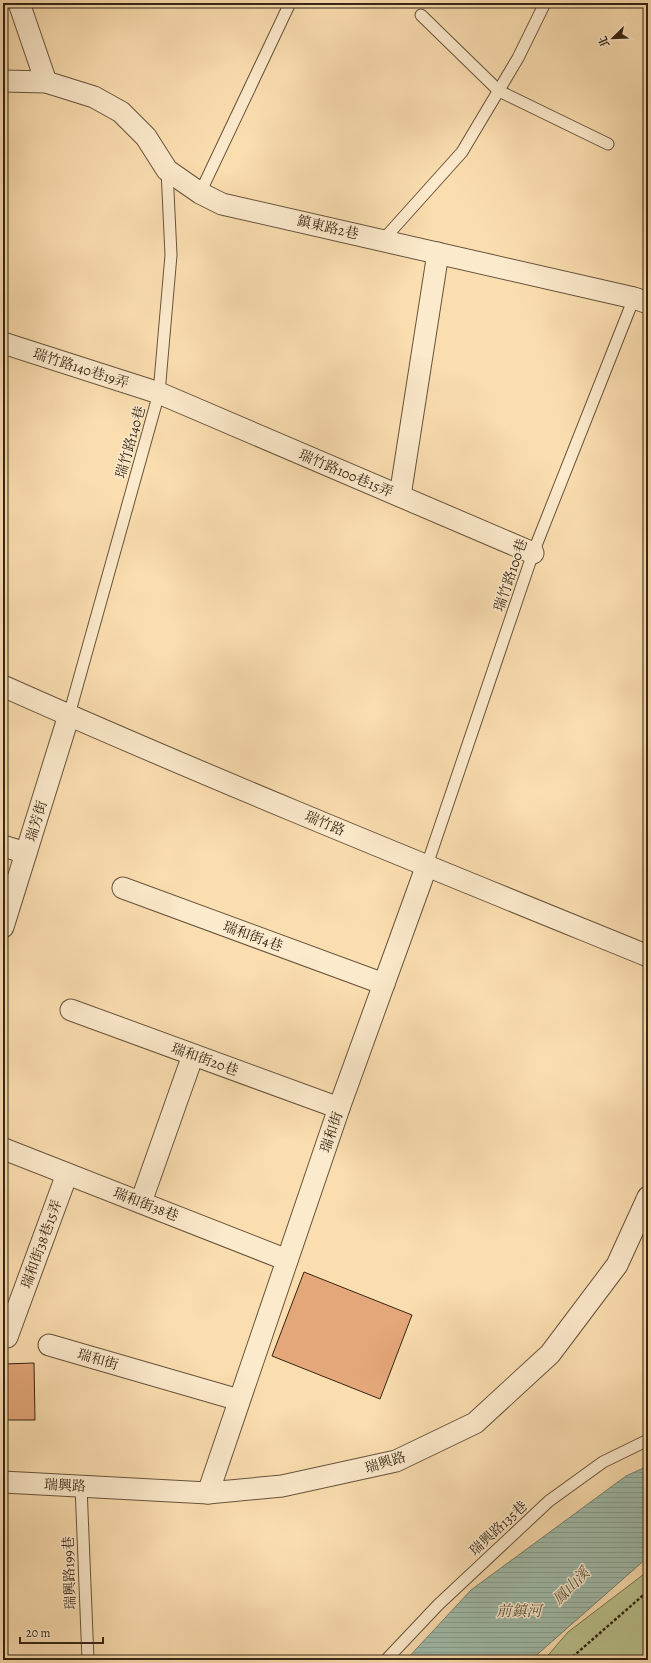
<svg xmlns="http://www.w3.org/2000/svg" width="651" height="1663" font-family="Alegreya,'Noto Serif TC',serif">
<style>
.green{fill:#bac28e;stroke:#787451}
.water{fill:url(#water-rules);stroke:#75806f}
.building{fill:#e4a779;stroke:#362514}
.lines{fill:none;stroke-linecap:round;stroke-linejoin:round}
.lane-casing{stroke:#67533b;stroke-width:13}
.street-casing{stroke:#67533b;stroke-width:23}
.path{stroke:#362514;stroke-width:2.5;stroke-dasharray:3 2;stroke-linecap:butt}
.lane{stroke:#fceacc;stroke-width:11}
.street{stroke:#fceacc;stroke-width:21}
.labels{text-anchor:middle;stroke-width:3;stroke-linejoin:round;paint-order:stroke}
.street-label{font-size:14px;fill:#362514;stroke:#fceacc}
.water-label{font-size:15px;font-style:italic;fill:#565241;stroke:#fceacc}
</style>
<defs>
<pattern id="water-rules" width="6" height="5" patternUnits="userSpaceOnUse"><rect width="6" height="5" fill="#9fbcab"/><path d="M0 2.5h6" fill="none" stroke="#8aa192"/></pattern>
</defs>
<rect width="100%" height="100%" fill="#fbdeb0"/>
<filter id="stains"><feTurbulence type="fractalNoise" baseFrequency=".005" numOctaves="4"/><feColorMatrix values="0 0 0 0 .2 0 0 0 0 .09 0 0 0 0 .02 0 0 0 .5 -.17"/></filter>
<radialGradient id="worn" r=".72"><stop offset=".6" stop-color="#630" stop-opacity="0"/><stop offset="1" stop-color="#630" stop-opacity=".3"/></radialGradient>
<path class="green" d="M648 1571V1660H544L568 1632Z"/>
<path class="water" d="M648 1466V1557L531 1660H406L471 1590 626 1476Z"/>
<g class="building">
<path d="M304 1272 412 1315 380 1399 272 1356Z"/>
<path d="M34 1363 35 1420H3V1364Z"/>
</g>
<g class="lines">
<defs>
<g id="lane">
<path d="M421 15 499 91 608 144"/>
<path d="M200 193 290 3"/>
<path d="M383 240 462 152 518 58 545 3"/>
<path d="M69 715 159 393 171 255 167 170"/>
<path d="M427 865 533 553 634 298"/>
<path d="M81 1486 88 1660"/>
<path d="M386 1660 438 1605 549 1501 603 1462 648 1440"/>
</g>
<g id="street">
<path d="M19 3 46 82"/>
<path d="M3 81 46 82 94 97 121 112 146 137 167 170 200 193 222 204 634 298 648 303"/>
<path d="M3 343 159 393 533 553"/>
<path d="M400 496 438 253"/>
<path d="M3 686C216 781 432 868 648 956"/>
<path d="M3 846 26 853"/>
<path d="M123 888 384 984"/>
<path d="M3 927 69 715"/>
<path d="M71 1010 339 1108"/>
<path d="M4 1149 287 1260"/>
<path d="M141 1202 193 1055"/>
<path d="M7 1337 67 1174"/>
<path d="M49 1345 239 1400"/>
<path d="M3 1482 208 1493 282 1486 396 1461 475 1423 550 1354 617 1265 648 1197"/>
<path d="M208 1493 339 1108 427 865"/>
</g>
</defs>
<use href="#lane" class="lane-casing"/>
<use href="#street" class="street-casing"/>
<path class="path" d="M569 1660 648 1591"/>
<use href="#lane" class="lane"/>
<use href="#street" class="street"/>
</g>
<g class="labels">
<g class="street-label">
<text transform="translate(328 227) rotate(13)" y="5">鎮東路2巷</text>
<text transform="translate(81 368) rotate(18)" y="5">瑞竹路140巷19弄</text>
<text transform="translate(130 442) rotate(-74)" y="5">瑞竹路140巷</text>
<text transform="translate(346 473) rotate(23)" y="5">瑞竹路100巷15弄</text>
<text transform="translate(510 575) rotate(-71)" y="5">瑞竹路100巷</text>
<text transform="translate(36 821) rotate(-73)" y="5">瑞芳街</text>
<text transform="translate(325 823) rotate(23)" y="5">瑞竹路</text>
<text transform="translate(253 936) rotate(20)" y="5">瑞和街4巷</text>
<text transform="translate(205 1059) rotate(20)" y="5">瑞和街20巷</text>
<text transform="translate(331 1132) rotate(-71)" y="5">瑞和街</text>
<text transform="translate(146 1204) rotate(21)" y="5">瑞和街38巷</text>
<text transform="translate(41 1244) rotate(-70)" y="5">瑞和街38巷15弄</text>
<text transform="translate(98 1359) rotate(16)" y="5">瑞和街</text>
<text transform="translate(385 1462) rotate(-17)" y="5">瑞興路</text>
<text transform="translate(65 1485) rotate(3)" y="5">瑞興路</text>
<text transform="translate(498 1528) rotate(-43)" y="5">瑞興路135巷</text>
<text transform="translate(69 1573) rotate(-92)" y="5">瑞興路199巷</text>
</g>
<g class="water-label">
<text transform="translate(571 1586) rotate(-45)" y="5">鳳山溪</text>
<text x="519" y="1616">前鎮河</text>
</g>
</g>
<rect width="651" height="1663" fill="none" stroke="#fbdeb0" stroke-width="16"/>
<rect x="4" y="4" width="643" height="1655" fill="none" stroke="#362514" stroke-width="2"/>
<rect x="8" y="8" width="635" height="1647" fill="none" stroke="#362514"/>
<g transform="translate(613 38) rotate(247)" stroke="#fceacc" stroke-width="3" paint-order="stroke">
<path d="M0-3L7 15L0 10L-7 15Z" fill="#362514"/>
<text y="-6" font-size="11" font-weight="bold" text-anchor="middle" fill="#362514">北</text>
</g>
<path d="M20 1637v6h83v-6" fill="none" stroke="#362514" stroke-width="2"/>
<text x="26" y="1637" font-size="12" fill="#362514" stroke="#fceacc" stroke-width="3" paint-order="stroke">20 m</text>
<rect width="100%" height="100%" filter="url(#stains)"/>
<rect width="100%" height="100%" fill="url(#worn)"/>
</svg>
